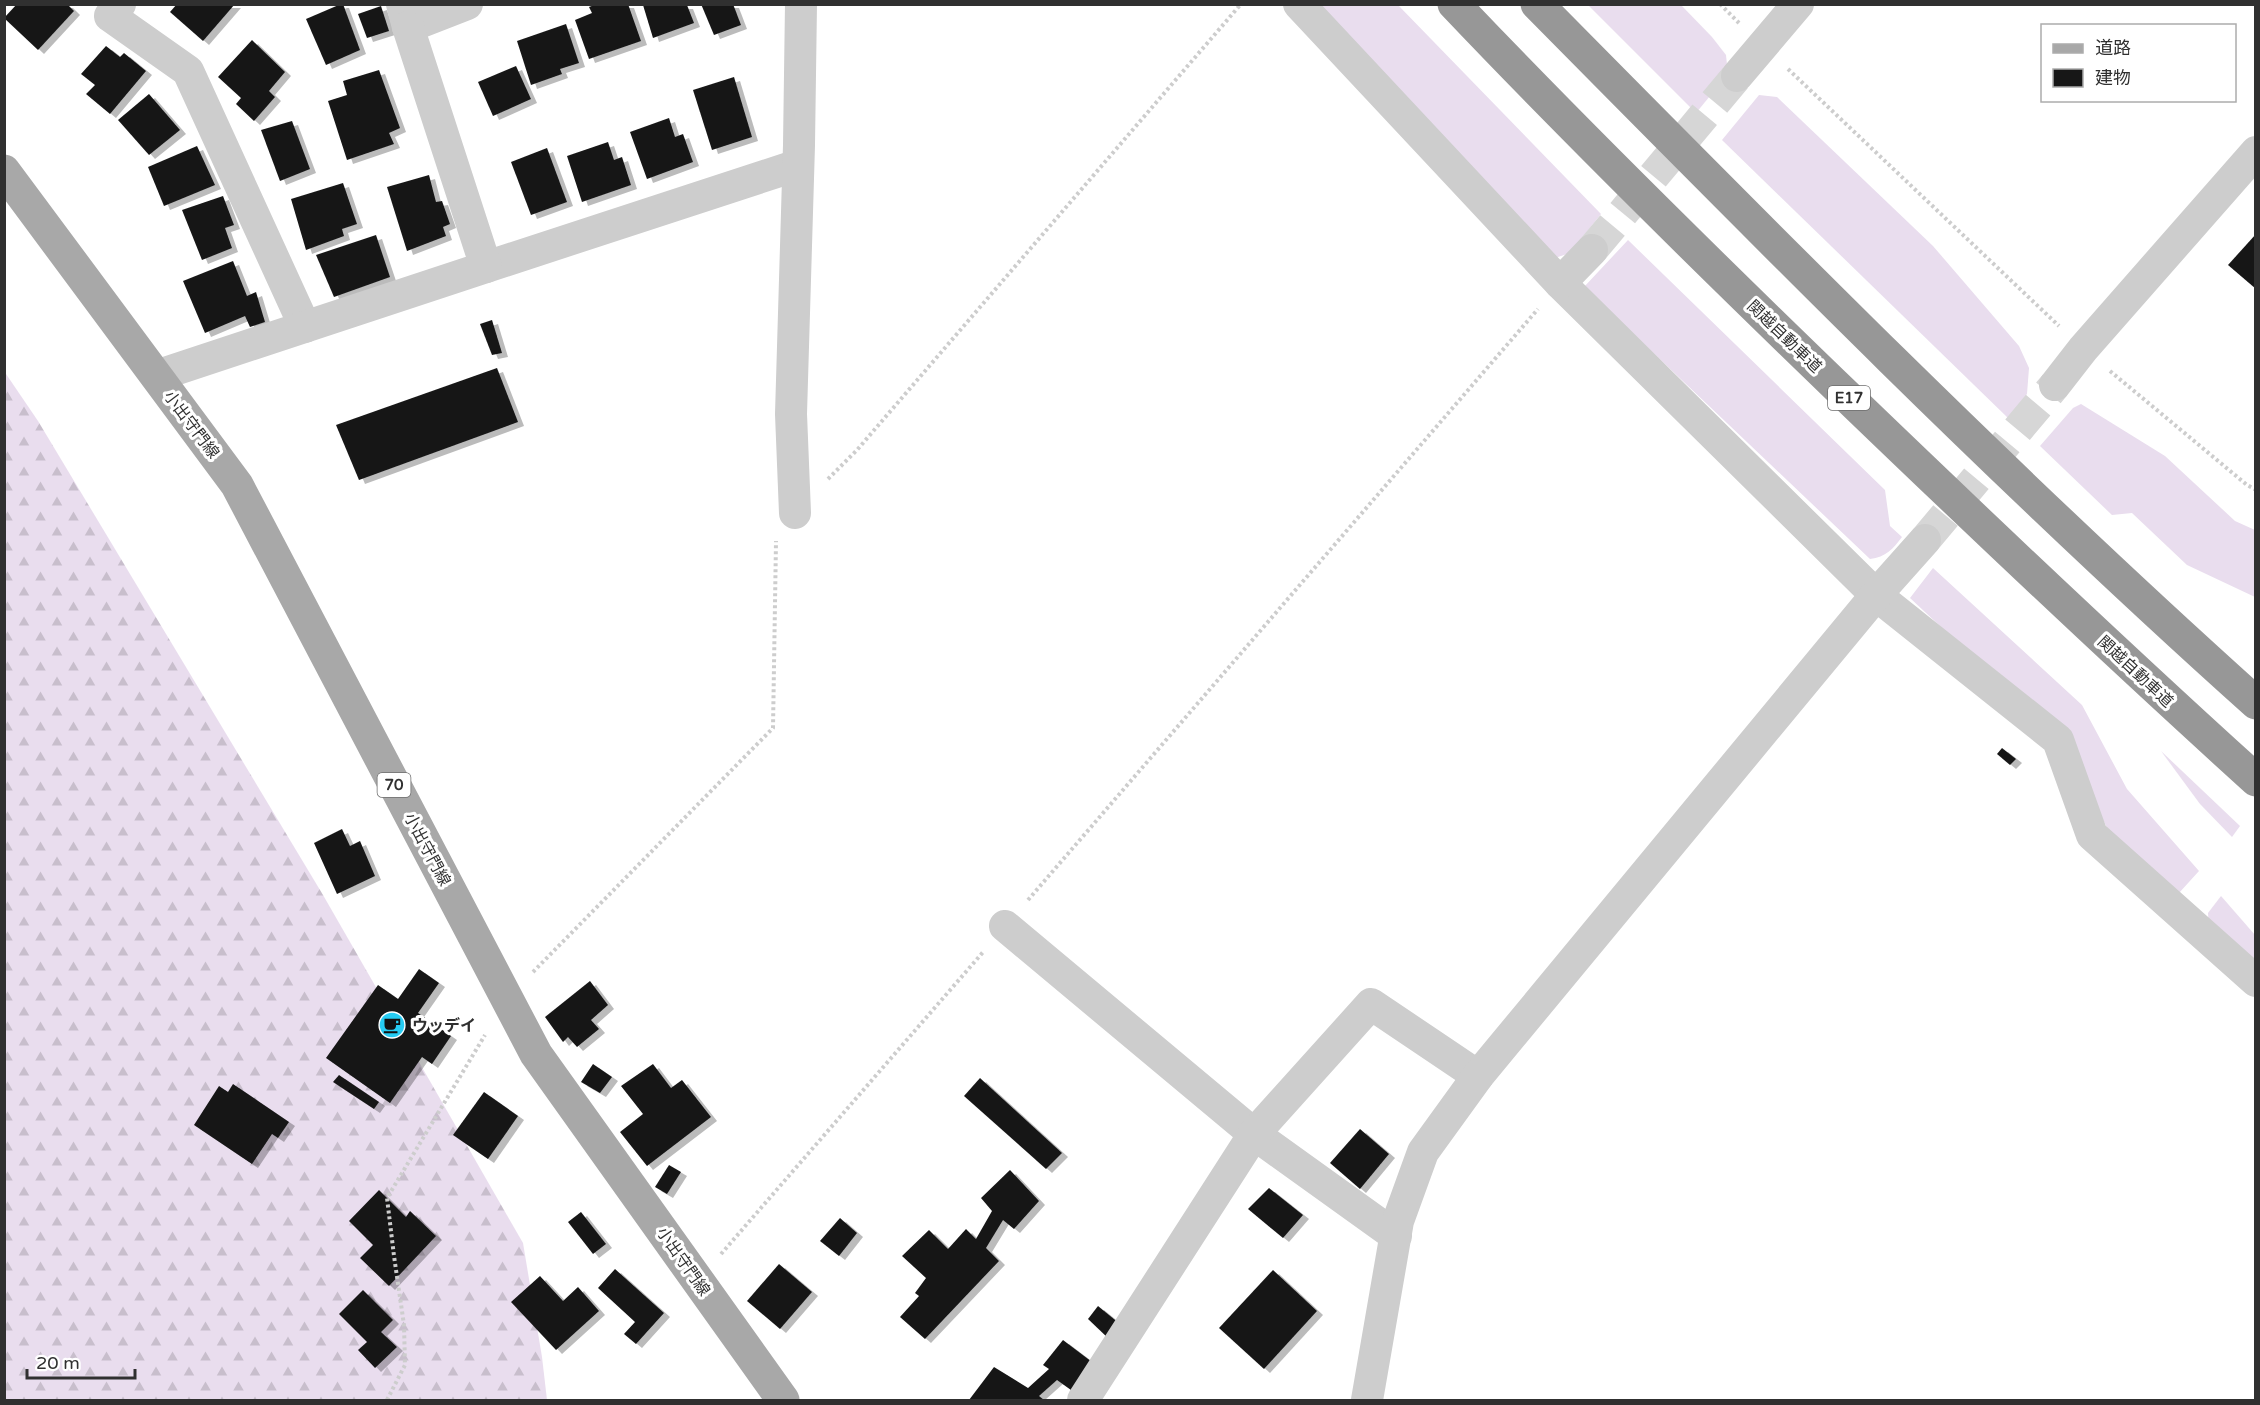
<svg xmlns="http://www.w3.org/2000/svg" width="2260" height="1405" font-family="'Varela Round','Noto Sans JP',sans-serif">
<style>
.grass{fill:#e9ddee}
.forest{fill:url(#forest-firs)}
.building{fill:#171717;filter:url(#shadow)}
.lines{fill:none;stroke-linecap:round;stroke-linejoin:round}
.street-tunnel{stroke:#d6d6d6;stroke-width:32;stroke-dasharray:32 16;stroke-linecap:butt}
.path{stroke:#cdcdcd;stroke-width:4;stroke-dasharray:3 3;stroke-linecap:butt}
.street{stroke:#cdcdcd;stroke-width:32}
.primary{stroke:#a8a8a8;stroke-width:33}
.highway{stroke:#979797;stroke-width:33}
.labels{text-anchor:middle;stroke-width:6;stroke-linejoin:round;paint-order:stroke}
.shield{fill:#fff;stroke:#6e6e6e;stroke-width:1.5}
.shield-label{font-size:15px;font-weight:bold;fill:#303030}
.street-label{font-size:16px;fill:#303030;stroke:#fff}
.poi-label{font-size:16px;font-weight:bold;fill:#303030;stroke:#fff;text-anchor:start}
</style>
<defs>
<pattern id="forest-firs" width="22" height="20" patternUnits="userSpaceOnUse" patternTransform="scale(1.5)"><rect width="22" height="20" fill="#e9ddee"/><path d="M5 1l3.5 6h-7zM16 11l3.5 6h-7z" fill="#c8becc"/></pattern>
<filter id="shadow"><feDropShadow dx="6" dy="4" stdDeviation="0" flood-color="#0004"/></filter>
</defs>
<rect width="100%" height="100%" fill="#fff"/>
<g class="grass">
<path d="M1315 5H1398L1601 214 1570 253 1555 258Z"/>
<path d="M1588 5H1681L1712 37 1726 55 1728 74 1696 113Z"/>
<path d="M1759 95 1777 97 1933 246 2019 346 2029 368 2027 394 2008 418 1722 140Z"/>
<path d="M1628 240 1885 490 1890 526 1902 537C1893 549 1886 557 1870 559L1584 287Z"/>
<path d="M2081 404 2165 456 2235 521 2255 530V597L2187 565 2132 513 2112 515 2040 446 2073 408Z"/>
<path d="M1933 568 2082 705 2127 789 2199 871 2179 893 2116 845 2061 739 1910 598Z"/>
<path d="M2161 751 2240 826 2232 837 2200 804Z"/>
<path d="M2221 896 2255 935V971L2209 928 2208 913Z"/>
</g>
<path class="forest" d="M4 371 38 421 323 895 523 1243 542 1357 547 1400H5Z"/>
<g class="building">
<path d="M17 4H67L74 11 38 50 4 18Z"/>
<path d="M177 4H235L203 41 170 12Z"/>
<path d="M341 4H343L360 50 326 65 306 19Z"/>
<path d="M597 4H628L641 41 589 59 575 20 592 13 589 7Z"/>
<path d="M701 4H733L741 25 714 35Z"/>
<path d="M643 5H687L694 23 653 38Z"/>
<path d="M381 6 389 31 367 38 358 14Z"/>
<path d="M566 24 579 63 560 69 562 74 531 85 517 41Z"/>
<path d="M252 40 285 72 269 91 275 97 254 121 236 104 241 98 218 77Z"/>
<path d="M106 46 120 57 124 53 146 71 110 114 86 94 95 85 81 74Z"/>
<path d="M516 66 531 99 493 116 478 82Z"/>
<path d="M379 70 400 128 389 133 394 144 347 160 328 101 347 95 343 81Z"/>
<path d="M734 77 752 137 712 150 693 90Z"/>
<path d="M149 94 180 130 149 155 118 120Z"/>
<path d="M669 118 675 137 683 134 693 162 647 179 630 132Z"/>
<path d="M292 121 310 169 280 181 261 130Z"/>
<path d="M608 142 614 160 622 157 631 185 582 202 567 156Z"/>
<path d="M197 146 215 185 164 206 148 167Z"/>
<path d="M547 148 567 202 531 215 511 162Z"/>
<path d="M429 175 436 202 442 201 450 224 443 227 446 236 407 251 387 187Z"/>
<path d="M343 183 357 224 342 229 344 236 306 250 291 199Z"/>
<path d="M223 196 234 225 225 228 232 248 202 260 182 210Z"/>
<path d="M2256 234V289L2228 265Z"/>
<path d="M376 235 390 277 334 297 316 255Z"/>
<path d="M233 261 247 296 256 292 265 322 250 327 245 316 205 333 183 281Z"/>
<path d="M492 320 502 353 492 355 480 324Z"/>
<path d="M497 368 518 422 359 480 336 425Z"/>
<path d="M2002 748 2016 759 2010 765 1997 754Z"/>
<path d="M342 829 350 846 360 841 375 876 337 894 314 843Z"/>
<path d="M419 969 439 983 418 1013 451 1036 432 1064 422 1057 390 1103 326 1058 378 985 398 999Z"/>
<path d="M590 981 608 1005 591 1020 599 1029 577 1047 568 1037 563 1042 545 1017Z"/>
<path d="M593 1064 612 1077 600 1093 581 1082Z"/>
<path d="M653 1064 671 1088 682 1080 711 1117 647 1166 620 1132 643 1114 621 1086Z"/>
<path d="M339 1075 379 1102 374 1109 333 1082Z"/>
<path d="M980 1078 1062 1153 1046 1169 964 1096Z"/>
<path d="M233 1084 289 1122 278 1138 272 1134 252 1164 194 1125 219 1086 228 1092Z"/>
<path d="M484 1092 518 1116 488 1159 453 1135Z"/>
<path d="M1360 1129 1389 1154 1360 1189 1330 1163Z"/>
<path d="M669 1165 681 1172 667 1194 655 1187Z"/>
<path d="M1010 1170 1039 1201 1014 1229 1003 1220 986 1248 999 1261 925 1339 900 1317 919 1296 915 1293 926 1278 902 1256 929 1230 948 1249 966 1229 976 1239 992 1211 981 1198Z"/>
<path d="M1269 1188 1303 1215 1283 1238 1248 1209Z"/>
<path d="M379 1190 406 1217 410 1211 436 1236 389 1286 360 1258 373 1245 349 1221Z"/>
<path d="M581 1212 606 1244 593 1254 568 1222Z"/>
<path d="M840 1218 857 1233 839 1256 820 1241Z"/>
<path d="M779 1264 812 1292 780 1329 747 1301Z"/>
<path d="M615 1269 664 1313 636 1344 624 1334 635 1322 598 1288Z"/>
<path d="M1273 1270 1317 1311 1264 1369 1219 1328Z"/>
<path d="M540 1276 563 1301 578 1287 599 1311 556 1350 511 1302Z"/>
<path d="M363 1290 393 1320 381 1332 397 1347 375 1368 358 1350 367 1342 339 1314Z"/>
<path d="M1098 1306 1120 1324 1109 1339 1088 1319Z"/>
<path d="M1063 1340 1092 1362 1071 1390 1057 1380 1039 1396 1044 1400H969L994 1367 1028 1388 1049 1369 1043 1365Z"/>
</g>
<g class="lines">
<g class="street-tunnel">
<path d="M1592 250 1737 76"/>
<path d="M1925 540 2055 385"/>
</g>
<g class="path">
<path d="M1720 4 1739 23"/>
<path d="M1788 69 2059 326"/>
<path d="M2110 371 2247 485 2256 490"/>
<path d="M828 479 857 450 1241 4"/>
<path d="M1028 900 1538 309"/>
<path d="M533 972 773 728 776 541"/>
<path d="M721 1254 984 951"/>
<path d="M387 1400 405 1365 404 1325 394 1256 387 1198 485 1035"/>
</g>
<g class="street">
<path d="M120 4 110 16 188 71 305 327"/>
<path d="M402 4 408 27 467 4"/>
<path d="M1299 4 1560 283 1876 595 2058 740 2092 835 2256 981"/>
<path d="M1737 76 1798 4"/>
<path d="M486 267 798 165"/>
<path d="M1560 283 1592 250"/>
<path d="M156 376 486 267 408 27"/>
<path d="M2055 385 2083 349 2256 152"/>
<path d="M795 513 791 414 799 145 801 4"/>
<path d="M1005 926 1254 1134 1396 1236"/>
<path d="M1083 1400 1254 1134 1371 1004 1478 1076"/>
<path d="M1367 1400 1398 1221 1423 1152 1478 1076 1876 595 1925 540"/>
</g>
<path class="primary" d="M4 171 237 485 536 1054 783 1400"/>
<g class="highway">
<path d="M1454 4C1584 141 1719 273 1855 404 1987 531 2120 657 2256 780"/>
<path d="M1537 4C1772 242 2007 480 2256 703"/>
</g>
</g>
<defs>
<symbol id="cafe-disc" viewBox="-11 -11 22 22"><circle r="9.5" fill="#26ccf3" stroke="#fff"/><path d="M-5.5-4.5H6V0H3Q3 3.5 0 3.5H-2.5Q-5.5 3.5-5.5 0ZM3-3.2v2h1.7v-2ZM-6 4.5H4V6H-6Z" fill="#111"/></symbol>
</defs>
<g fill-rule="evenodd">
<use href="#cafe-disc" x="377" y="1010" width="30" height="30"/>
</g>
<g class="labels">
<g class="shield">
<rect x="1828" y="386" width="42" height="24" rx="4.5"/>
<rect x="377.5" y="773" width="33" height="24" rx="4.5"/>
</g>
<g class="shield-label">
<text x="1849" y="403">E17</text>
<text x="394" y="790">70</text>
</g>
<g class="street-label">
<text transform="translate(1785 336) rotate(44)" y="6">関越自動車道</text>
<text transform="translate(192 424) rotate(53)" y="6">小出守門線</text>
<text transform="translate(2136 671) rotate(43)" y="6">関越自動車道</text>
<text transform="translate(428 849) rotate(62)" y="6">小出守門線</text>
<text transform="translate(684 1261) rotate(55)" y="6">小出守門線</text>
</g>
<g class="poi-label">
<text x="412" y="1031">ウッデイ</text>
</g>
</g>
<rect width="2260" height="1405" fill="none" stroke="#303030" stroke-width="12"/>
<rect x="2041" y="24" width="195" height="78" fill="#ffffff" stroke="#acacac" stroke-width="1.5"/>
<rect x="2053" y="44" width="30" height="9" fill="#a8a8a8" stroke="#acacac" stroke-width="1.5"/>
<text x="2095" y="54" font-size="18" fill="#303030">道路</text>
<rect x="2053" y="69" width="30" height="18" fill="#171717" stroke="#acacac" stroke-width="1.5"/>
<text x="2095" y="84" font-size="18" fill="#303030">建物</text>
<path d="M27 1369v9h108v-9" fill="none" stroke="#303030" stroke-width="3"/>
<text x="36" y="1369" font-size="18" fill="#303030" stroke="#ffffff" stroke-width="4.5" paint-order="stroke">20 m</text>
</svg>
